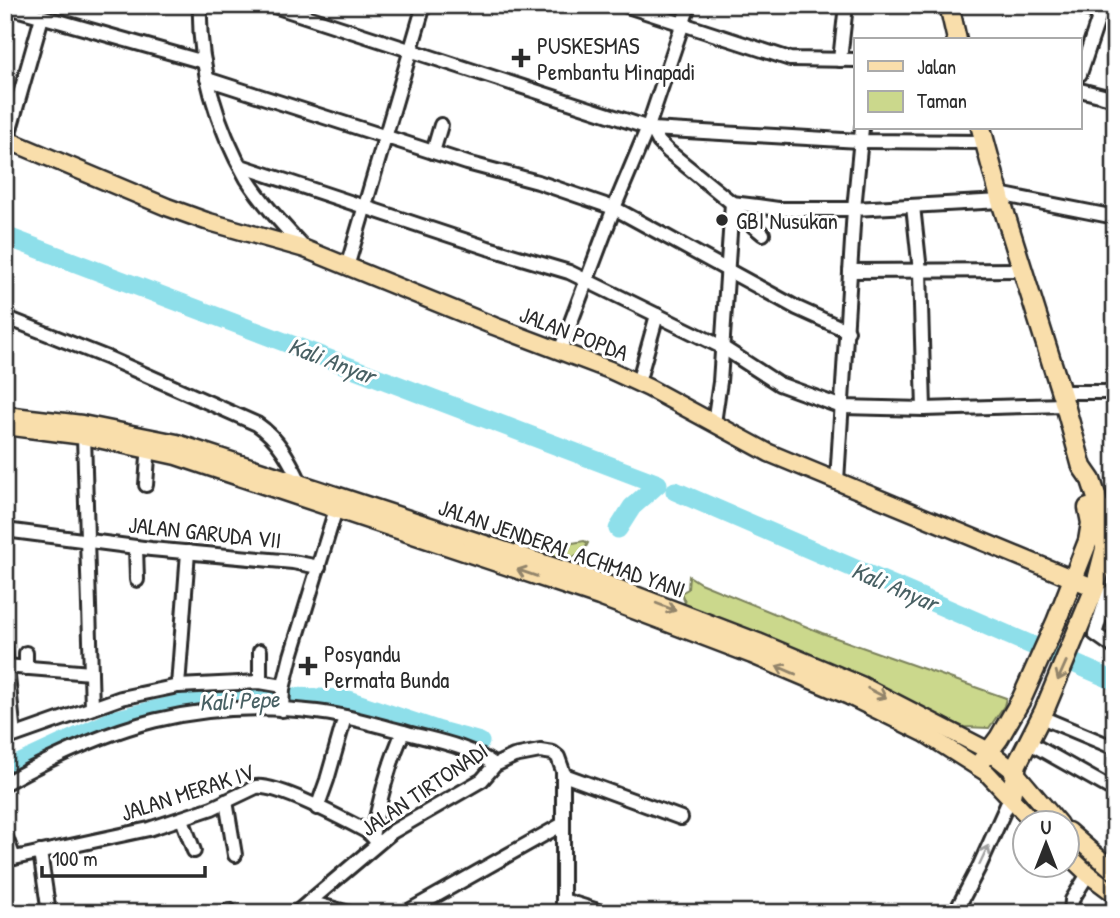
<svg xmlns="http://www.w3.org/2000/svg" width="1120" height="918" viewBox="0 0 1120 918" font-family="'Patrick Hand',sans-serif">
	<rect width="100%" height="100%" fill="#fff"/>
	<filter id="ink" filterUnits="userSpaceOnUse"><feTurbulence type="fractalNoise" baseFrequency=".0143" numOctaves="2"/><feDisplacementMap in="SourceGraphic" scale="14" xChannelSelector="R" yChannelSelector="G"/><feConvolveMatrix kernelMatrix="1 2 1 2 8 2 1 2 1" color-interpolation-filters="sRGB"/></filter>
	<g filter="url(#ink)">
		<g fill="#cbd88c" stroke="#7b825c" stroke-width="2">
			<path d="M584,541L588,543L582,555L568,558L564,564L545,558L549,547Z"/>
			<path d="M689,576L700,583L822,633L1006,698L1004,706L989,728L964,727L679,607L685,602L681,593L688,589Z"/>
		</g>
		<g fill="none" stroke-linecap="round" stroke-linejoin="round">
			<g stroke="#8edfea" stroke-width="19">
				<path d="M5,236L658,484L632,507L618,529"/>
				<path d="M675,491L1115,681"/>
				<path d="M5,770L113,720L196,700L268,696L345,699L440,731L480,742"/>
			</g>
			<defs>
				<g id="minor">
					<path d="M200,5C198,66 217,127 247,179C263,204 285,227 305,249"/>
					<path d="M271,5L652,129L860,141L985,142"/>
					<path d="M624,5L790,59L856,60"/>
					<path d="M1072,5L1100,12"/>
					<path d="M5,6L204,62"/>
					<path d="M840,60L846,5"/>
					<path d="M1080,74L1103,5"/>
					<path d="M207,79L467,163L538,182L614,208L797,308L848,331"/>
					<path d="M1080,90L1115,99"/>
					<path d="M652,129L659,142L668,151L732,203L757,206L778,209H854L1001,201"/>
					<path d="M7,140L42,17"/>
					<path d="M433,152L441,125"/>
					<path d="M241,166L488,248L569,272L722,347L779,384L842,407L924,409L1065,405"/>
					<path d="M999,194L1115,217"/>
					<path d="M913,206L920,271L924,409"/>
					<path d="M732,208L763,234"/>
					<path d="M347,267L424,5"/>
					<path d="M850,271L1023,270"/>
					<path d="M5,317L108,358L257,424C279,439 290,461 301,484"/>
					<path d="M560,351L614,208L648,127L689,5"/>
					<path d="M638,383L657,315"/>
					<path d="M1061,392H1115"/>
					<path d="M714,423L720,382L732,203"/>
					<path d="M84,436L92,708"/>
					<path d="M837,481L854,209L862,128"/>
					<path d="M146,485L149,443"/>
					<path d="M1094,501L1115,513"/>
					<path d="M5,530L151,549L293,562L319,567"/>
					<path d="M136,547L137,580"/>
					<path d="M1108,593L1095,634L1115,648"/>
					<path d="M5,647L14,735"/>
					<path d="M5,666L91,673"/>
					<path d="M26,668V653"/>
					<path d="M260,682V651"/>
					<path d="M178,686L188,552"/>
					<path d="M282,710L283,689L291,656L336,509"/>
					<path d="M1041,717L1115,748"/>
					<path d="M5,739L121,698L178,686L260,682L283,686"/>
					<path d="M1028,742L1115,791"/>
					<path d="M564,775L681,818"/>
					<path d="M5,783C109,726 196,697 317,712C345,715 372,724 400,731C432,740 468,745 495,765"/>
					<path d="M226,801L235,855"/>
					<path d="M317,808L327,780L345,717"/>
					<path d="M182,819L194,851"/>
					<path d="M5,835L14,858"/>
					<path d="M376,841L372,836C380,800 388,766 403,732"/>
					<path d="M40,852L49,913"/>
					<path d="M5,860L149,829L212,808L256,787C278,784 343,819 366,831L372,836"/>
					<path d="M563,900L605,913"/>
					<path d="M309,902L349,913"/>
					<path d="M229,910L230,913"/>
					<path d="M296,913L392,832L482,780L495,765L514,756L540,751L553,753L558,757L563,771V913"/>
					<path d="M405,913L563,824"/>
					<path d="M955,913L979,867L1011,796"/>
					<path d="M1071,913L1072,900L1088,874"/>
				</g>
				<g id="major">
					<path d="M5,139L167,207L206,221L305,249L494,326L610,370L649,388L769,453L1095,588"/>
					<path d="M5,415L82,424L177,443L604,583L758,642L863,686L989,751L1015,772L1059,824"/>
					<path d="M5,426L84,436L176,456L599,597L752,655L849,696L924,733L987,773L1035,824"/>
					<path d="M1068,831L1115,872"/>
					<path d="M1068,855L1088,874L1115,894"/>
				</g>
				<g id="highway">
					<path d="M949,5L957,40"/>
					<path d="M981,128L1001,201L1065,405L1082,467L1091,480L1096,495L1105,538V549L1095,588L1044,711L1017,764L1011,796"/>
					<path d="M978,766L999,738L1022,698L1056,622L1088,541L1091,523L1088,508"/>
				</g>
			</defs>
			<use href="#minor" stroke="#2b2b2b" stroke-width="18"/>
			<use href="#major" stroke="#2b2b2b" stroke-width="21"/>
			<use href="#highway" stroke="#2b2b2b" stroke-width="23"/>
			<use href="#minor" stroke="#fff" stroke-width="12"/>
			<use href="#major" stroke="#f9deab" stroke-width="16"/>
			<use href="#highway" stroke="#f9deab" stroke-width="18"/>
		</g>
		<defs><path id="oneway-shaft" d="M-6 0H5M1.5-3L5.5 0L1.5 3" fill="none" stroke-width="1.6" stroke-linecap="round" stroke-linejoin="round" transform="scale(1.75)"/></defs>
		<g stroke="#92846b">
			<use href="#oneway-shaft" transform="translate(527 573) rotate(-161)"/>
			<use href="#oneway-shaft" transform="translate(666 607) rotate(21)"/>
			<use href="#oneway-shaft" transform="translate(786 670) rotate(-157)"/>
			<use href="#oneway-shaft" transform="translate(1062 671) rotate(114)"/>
			<use href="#oneway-shaft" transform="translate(877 693) rotate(27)"/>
		</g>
		<use stroke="#a0a0a0" href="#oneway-shaft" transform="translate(984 855) rotate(-65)"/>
	</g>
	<g fill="#2b2b2b" stroke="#fff" stroke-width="2.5">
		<path d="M517.5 47.5h7v7h7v7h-7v7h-7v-7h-7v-7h7z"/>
		<circle cx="722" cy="220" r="7"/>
		<path d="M304.5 655.5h7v7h7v7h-7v7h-7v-7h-7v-7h7z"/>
	</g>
	<g text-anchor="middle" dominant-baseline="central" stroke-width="6" stroke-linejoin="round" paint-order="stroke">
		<g font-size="23" fill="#2b2b2b" stroke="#fff" text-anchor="start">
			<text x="537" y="45">PUSKESMAS<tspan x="537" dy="26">Pembantu Minapadi</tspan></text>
			<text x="736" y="220">GBI Nusukan</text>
			<text x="324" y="653">Posyandu<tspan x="324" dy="26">Permata Bunda</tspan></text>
		</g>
		<g font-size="23" fill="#2b2b2b" stroke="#fff">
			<text transform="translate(574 333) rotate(21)">JALAN POPDA</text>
			<text transform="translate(205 532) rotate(6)">JALAN GARUDA VII</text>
			<text transform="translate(562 548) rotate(19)">JALAN JENDERAL ACHMAD YANI</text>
			<text transform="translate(424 789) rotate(-34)">JALAN TIRTONADI</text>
			<text transform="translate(187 792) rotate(-18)">JALAN MERAK IV</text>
		</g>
		<g font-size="24" font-style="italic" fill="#496164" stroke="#fff">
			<text transform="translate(332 360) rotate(21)">Kali Anyar</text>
			<text transform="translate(895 586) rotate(23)">Kali Anyar</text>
			<text transform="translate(239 700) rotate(-3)">Kali Pepe</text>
		</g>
	</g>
	<rect width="1120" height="918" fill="none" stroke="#fff" stroke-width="28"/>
	<rect x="14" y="14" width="1092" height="890" fill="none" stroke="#2b2b2b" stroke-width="2.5" filter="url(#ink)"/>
	<rect x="854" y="38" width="228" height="91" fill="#ffffff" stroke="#aaaaaa" stroke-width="2"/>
	<rect x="868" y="61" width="35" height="10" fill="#f9deab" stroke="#aaaaaa" stroke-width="2"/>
	<text x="917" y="74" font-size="21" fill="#2b2b2b">Jalan</text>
	<rect x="868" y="91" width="35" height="21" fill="#cbd88c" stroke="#aaaaaa" stroke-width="2"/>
	<text x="917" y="108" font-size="21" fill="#2b2b2b">Taman</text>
	<g transform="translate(1046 844)"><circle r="33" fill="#ffffff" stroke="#aaaaaa" stroke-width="2"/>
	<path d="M0-5L12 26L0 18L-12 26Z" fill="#2b2b2b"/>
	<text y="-10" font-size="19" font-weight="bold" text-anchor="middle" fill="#2b2b2b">U</text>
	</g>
	<path d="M42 866v10h163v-10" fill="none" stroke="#2b2b2b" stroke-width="3.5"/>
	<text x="52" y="866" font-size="21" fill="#2b2b2b" stroke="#ffffff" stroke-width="5" paint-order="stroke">100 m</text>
</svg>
